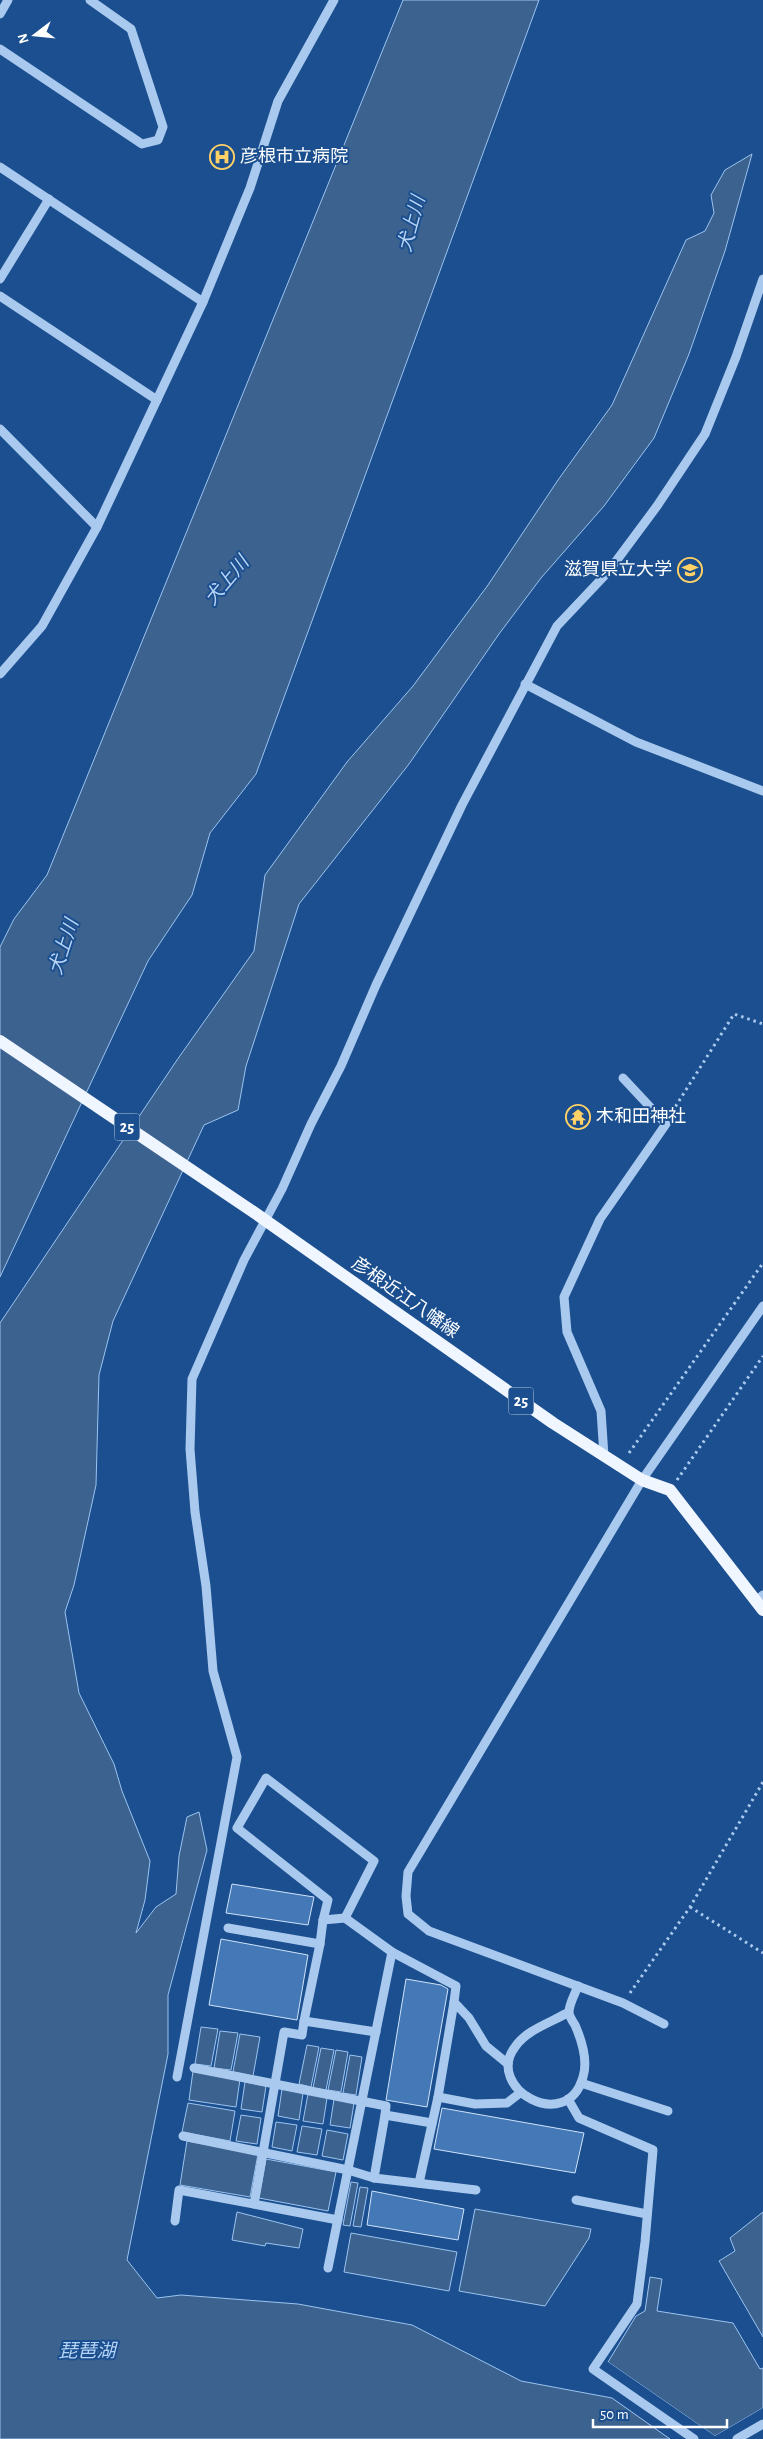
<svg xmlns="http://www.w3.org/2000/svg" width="763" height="2439" viewBox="0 0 763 2439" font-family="'Alegreya Sans','Noto Sans JP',sans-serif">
	<rect width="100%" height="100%" fill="#1b4f8f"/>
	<g fill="#3c6290" stroke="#9cc4f0">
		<path d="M403,0H539L256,774L210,833L192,895L148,961L0,1277V947L14,919L47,875Z"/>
		<path d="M752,154L725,251L689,354L654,438L604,506L541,578L499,634L409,764L299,904L246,1066L238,1110L204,1125L113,1321L99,1375L96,1485L74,1585L65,1612L79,1693L114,1764L122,1791L150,1861L145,1900L136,1933L156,1907L176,1894L179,1856L187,1817L199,1812L207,1850L168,1995V2054L127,2260L157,2298L181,2295L298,2304L412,2325L521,2381L612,2398L670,2439H0V1323L177,1060L254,951L265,875L347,762L413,686L488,585L558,480L612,405L686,240L705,231L714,213L711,195L725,170Z"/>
		<path d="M201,2027L218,2029L211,2066L195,2064Z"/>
		<path d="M220,2031L238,2033L231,2070L214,2068Z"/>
		<path d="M240,2034L260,2037L253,2076L233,2072Z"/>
		<path d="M307,2045L319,2047L311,2087L299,2084Z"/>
		<path d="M321,2048L334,2050L326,2090L313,2088Z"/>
		<path d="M336,2050L348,2052L341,2092L328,2090Z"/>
		<path d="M350,2055L362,2057L356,2095L343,2093Z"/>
		<path d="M193,2071L240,2079L236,2107L189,2100Z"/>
		<path d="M245,2082L266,2086L262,2112L241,2109Z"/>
		<path d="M282,2089L303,2093L299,2120L278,2116Z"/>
		<path d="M308,2094L327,2098L323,2124L303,2121Z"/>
		<path d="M334,2099L354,2103L350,2128L330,2125Z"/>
		<path d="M188,2103L235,2111L230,2141L182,2132Z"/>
		<path d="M241,2115L261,2118L257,2144L236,2141Z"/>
		<path d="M276,2122L297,2125L292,2151L272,2147Z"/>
		<path d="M302,2126L322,2129L317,2155L297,2152Z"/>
		<path d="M327,2130L348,2134L343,2160L322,2156Z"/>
		<path d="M187,2141L258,2154L250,2197L180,2185Z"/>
		<path d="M266,2159L336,2172L328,2211L259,2198Z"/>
		<path d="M351,2182L358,2183L350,2226L343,2225Z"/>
		<path d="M360,2187L368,2188L361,2227L353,2226Z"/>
		<path d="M475,2209L591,2229L589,2238L545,2306L459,2291Z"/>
		<path d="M237,2212L303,2229L299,2248L266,2243L265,2246L232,2240Z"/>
		<path d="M763,2212V2337L719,2261L735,2251L730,2238Z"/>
		<path d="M351,2233L457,2252L449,2291L344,2272Z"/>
		<path d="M650,2277L662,2279L657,2311L733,2323L760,2369L763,2368V2408L715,2436L608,2362L636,2316L645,2311Z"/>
	</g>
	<path fill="#1b4f8f" d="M608,2362L715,2436L763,2408V2411L714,2438L606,2364Z"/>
	<g fill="#4478b7" stroke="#cfe3fa">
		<path d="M232,1884L314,1897L308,1925L226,1913Z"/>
		<path d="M221,1939L308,1955L297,2020L209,2005Z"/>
		<path d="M406,1979L441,1985L448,1989L427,2107L386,2100Z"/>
		<path d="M442,2108L584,2133L575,2173L434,2149Z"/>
		<path d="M372,2191L464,2209L458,2240L367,2225Z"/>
	</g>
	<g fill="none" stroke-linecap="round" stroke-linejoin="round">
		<g stroke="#a9c9ee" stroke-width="3" stroke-dasharray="2.5 4" stroke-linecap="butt">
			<path d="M672,1112L734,1014L763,1024"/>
			<path d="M629,1453L763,1263"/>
			<path d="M677,1480L763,1356"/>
			<path d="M690,1907L763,1953"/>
			<path d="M630,1993L690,1907L763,1782"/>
		</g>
		<g stroke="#a9c9ee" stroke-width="9">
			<path d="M0,14L8,0"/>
			<path d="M0,49L142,144L158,140L163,127L131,29L90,0"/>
			<path d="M0,167L203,302"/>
			<path d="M0,279L49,199"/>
			<path d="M0,296L157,400"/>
			<path d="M0,429L97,527"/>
			<path d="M0,674L42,626L97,527L203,302L250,188L278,101L334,0"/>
			<path d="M525,684L636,742L763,791"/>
			<path d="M604,1456L601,1411L567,1332L564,1297L600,1219L666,1124L623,1078"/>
			<path d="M757,1600L763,1595"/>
			<path d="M323,1920L328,1900L237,1828L266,1778L374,1861L345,1918"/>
			<path d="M228,1928L320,1944L323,1920L345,1918L392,1952L456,1986L454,2002L469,2018L486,2046L508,2064"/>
			<path d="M320,1944L304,2021L376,2032"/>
			<path d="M569,2012C552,2022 526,2030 515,2047C484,2088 567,2135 583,2077C588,2061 582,2041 575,2025C573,2022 569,2016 569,2012C569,2004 575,1994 578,1986"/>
			<path d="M664,2024L623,2003L429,1931L408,1914L406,1896L408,1872L642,1480L763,1306"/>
			<path d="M194,2068L386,2106L385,2115"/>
			<path d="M177,2077L237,1757L213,1671L206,1586L195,1512L190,1449L192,1379L244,1260L282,1189L311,1124L341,1066L376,985L462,805L557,626L608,572L657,506L705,434L736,357L763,279"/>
			<path d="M581,2083L668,2111"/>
			<path d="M438,2097L475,2104L507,2103L520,2093"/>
			<path d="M568,2099L579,2118L653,2150L645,2242L637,2304L593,2369L694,2439"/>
			<path d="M432,2123L385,2115L374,2178L476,2190"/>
			<path d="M183,2136L348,2170L374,2178"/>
			<path d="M419,2183L438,2097L454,2002"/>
			<path d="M576,2200L647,2214"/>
			<path d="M254,2204L284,2032L302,2035L304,2021"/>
			<path d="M175,2221L179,2190L338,2220"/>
			<path d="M328,2268L392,1952"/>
			<path d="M737,2439L763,2424"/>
		</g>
		<path stroke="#f0f6ff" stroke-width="12" d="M0,1041L255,1213L553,1423L642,1480L670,1490L763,1610"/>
	</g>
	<defs>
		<symbol id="hospital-ring" viewBox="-11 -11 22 22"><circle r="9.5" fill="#1b4f8f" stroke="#ffd166" stroke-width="1.5"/><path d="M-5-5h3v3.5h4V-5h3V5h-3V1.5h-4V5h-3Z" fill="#ffd166"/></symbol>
		<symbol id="university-ring" viewBox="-11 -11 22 22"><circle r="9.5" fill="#1b4f8f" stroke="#ffd166" stroke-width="1.5"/><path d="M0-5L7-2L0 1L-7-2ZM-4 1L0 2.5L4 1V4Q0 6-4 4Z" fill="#ffd166"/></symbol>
		<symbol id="temple-ring" viewBox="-11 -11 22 22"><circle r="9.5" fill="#1b4f8f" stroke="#ffd166" stroke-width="1.5"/><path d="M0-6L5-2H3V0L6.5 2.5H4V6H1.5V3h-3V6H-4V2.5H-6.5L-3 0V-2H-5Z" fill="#ffd166"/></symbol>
	</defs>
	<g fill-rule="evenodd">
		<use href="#hospital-ring" x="208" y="143" width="28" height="28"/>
		<use href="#university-ring" x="676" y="556" width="28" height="28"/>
		<use href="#temple-ring" x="564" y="1103" width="28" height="28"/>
	</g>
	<g text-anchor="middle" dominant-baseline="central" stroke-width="4" stroke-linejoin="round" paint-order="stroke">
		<g fill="#1b4f8f" stroke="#bbcadd" stroke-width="1">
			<rect x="114.5" y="1113.5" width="25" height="27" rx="4"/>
			<rect x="508.5" y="1387.5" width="25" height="27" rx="4"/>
		</g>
		<g font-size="16" font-weight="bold" fill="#fff">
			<text x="127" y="1127">25</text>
			<text x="521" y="1401">25</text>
		</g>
		<g font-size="18" fill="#fff" stroke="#1b4f8f" text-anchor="start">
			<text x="240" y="157">彦根市立病院</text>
			<text x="672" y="570" text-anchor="end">滋賀県立大学</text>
			<text x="596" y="1117">木和田神社</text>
		</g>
		<g font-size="18" fill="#fff" stroke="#1b4f8f">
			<text transform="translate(405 1298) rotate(35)">彦根近江八幡線</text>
		</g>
		<g font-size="19" font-style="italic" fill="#b5d3f5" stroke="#1b4f8f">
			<text transform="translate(412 224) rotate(-75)">犬上川</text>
			<text transform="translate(227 581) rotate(-50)">犬上川</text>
			<text transform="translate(64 947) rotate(-72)">犬上川</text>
			<text x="87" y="2351">琵琶湖</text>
		</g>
	</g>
	<g transform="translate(35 35) rotate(254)" stroke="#1b4f8f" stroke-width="4" paint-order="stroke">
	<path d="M0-4L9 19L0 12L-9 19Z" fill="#ffffff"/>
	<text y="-8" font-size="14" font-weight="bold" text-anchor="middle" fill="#ffffff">N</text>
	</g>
	<path d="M593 2419v8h134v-8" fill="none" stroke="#ffffff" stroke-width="2.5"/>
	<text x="600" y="2419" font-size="15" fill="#ffffff" stroke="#1b4f8f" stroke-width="4" paint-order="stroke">50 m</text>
</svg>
